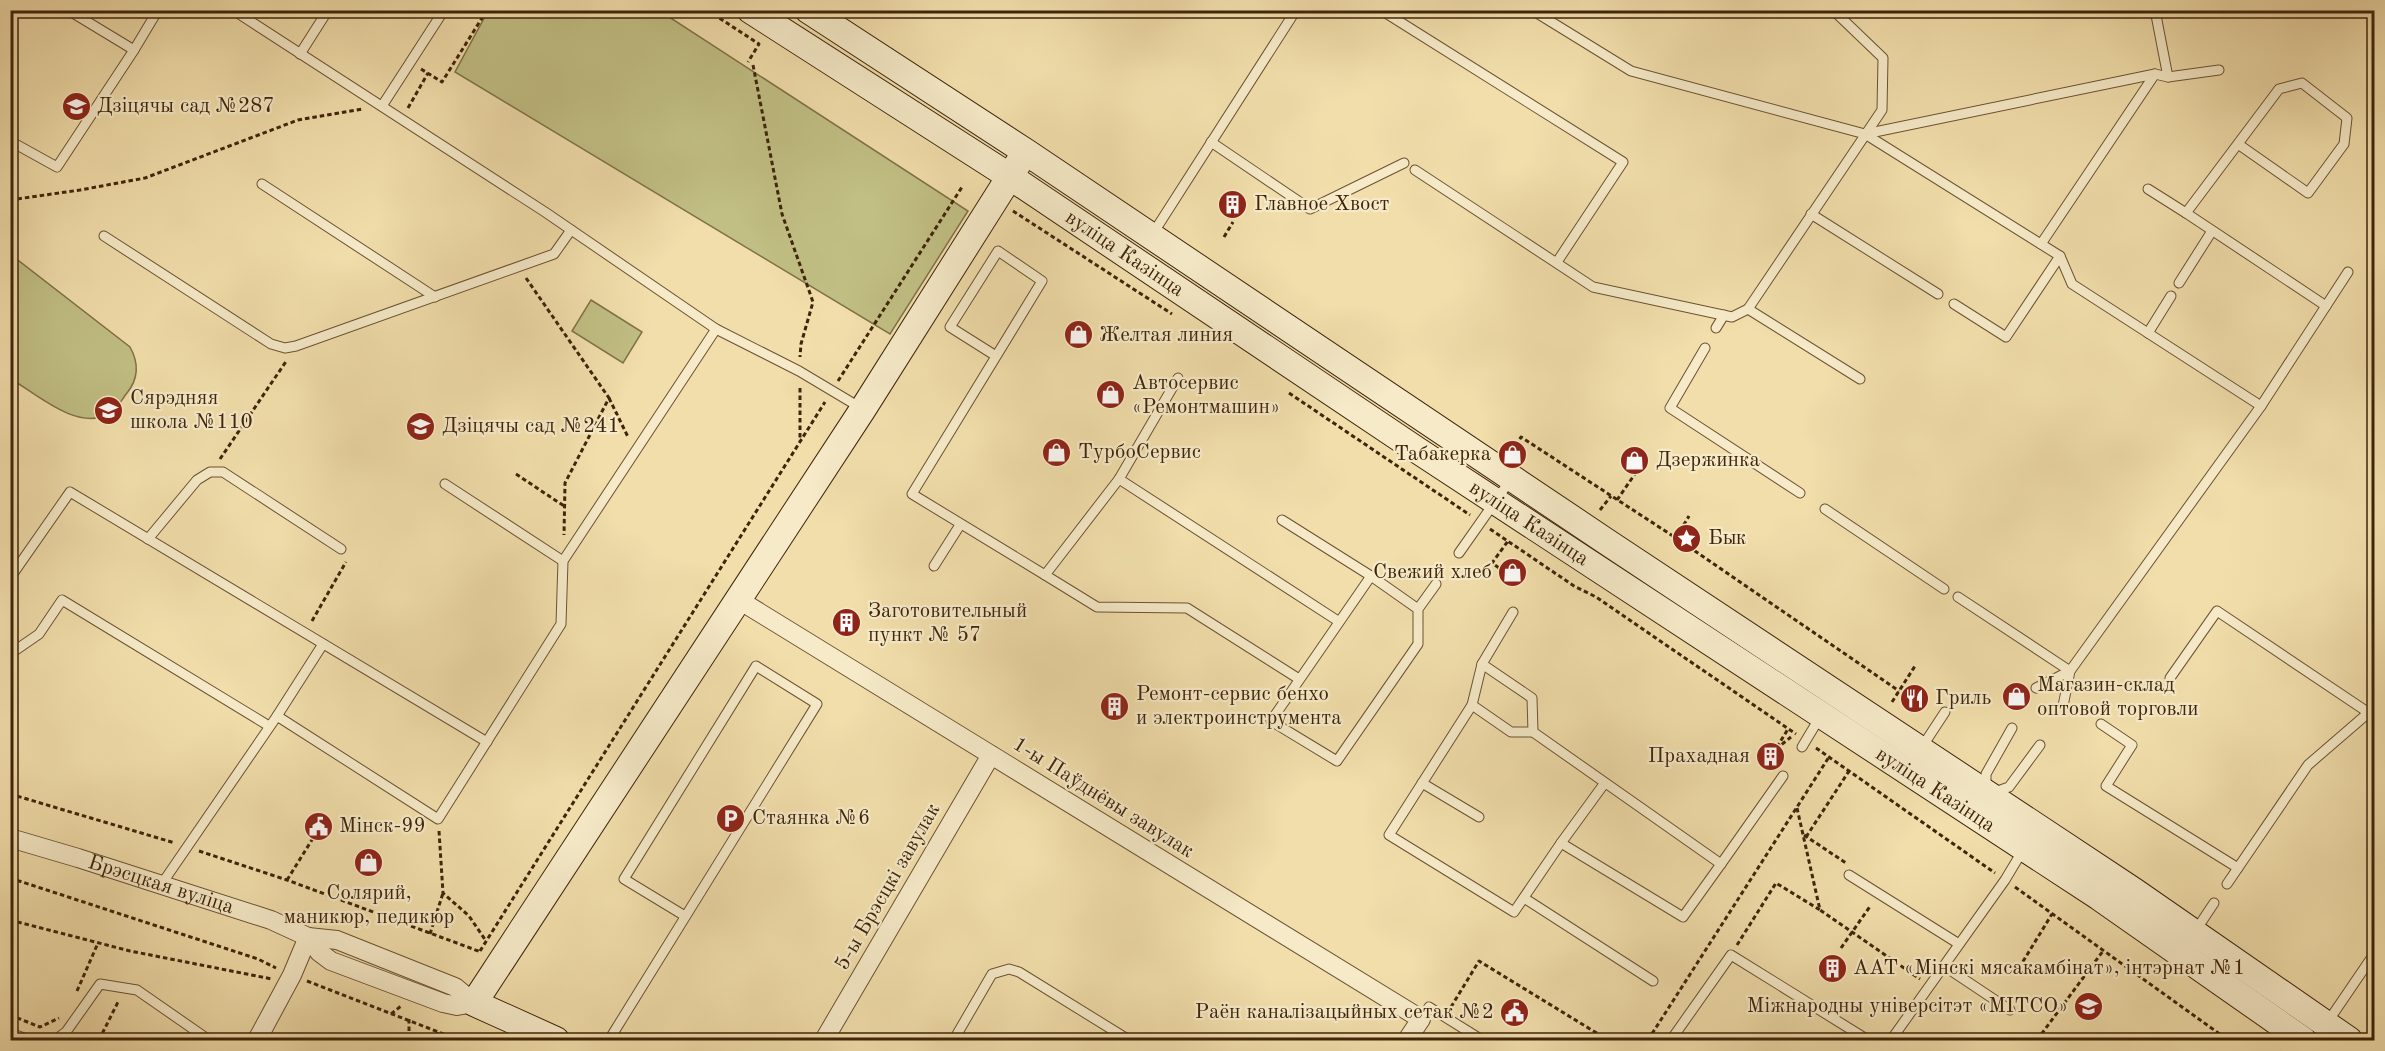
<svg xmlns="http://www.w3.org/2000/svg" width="2385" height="1051" viewBox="0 0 2385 1051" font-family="'Old Standard TT',serif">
	<rect width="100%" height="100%" fill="#f1deab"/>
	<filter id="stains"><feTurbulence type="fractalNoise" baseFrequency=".00333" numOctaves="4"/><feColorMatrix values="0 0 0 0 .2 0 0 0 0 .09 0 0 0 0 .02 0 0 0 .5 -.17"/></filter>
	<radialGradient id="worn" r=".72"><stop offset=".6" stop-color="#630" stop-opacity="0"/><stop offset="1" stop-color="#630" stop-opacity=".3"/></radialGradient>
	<g fill="#c1bf84" stroke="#807248" stroke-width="1.5">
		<path d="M488,11H660L968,211L890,334L455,72Z"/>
		<path d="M10,258L19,261L130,347C139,363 139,378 127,393C122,399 116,411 109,414C77,431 38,395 11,379Z"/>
		<path d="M591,300L642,332L623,363L572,331Z"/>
	</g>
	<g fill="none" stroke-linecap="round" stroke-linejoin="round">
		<defs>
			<g id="lane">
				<path d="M233,10L545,212L716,329L799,371L861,408"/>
				<path d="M1381,10L1623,162L1557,262"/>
				<path d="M1532,10L1631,71L1865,134L2060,256L2072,284L2261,406L2070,671L2063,706"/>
				<path d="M1833,10L1883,58L1882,110L1748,309L1860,379"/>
				<path d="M2155,10L2168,77"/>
				<path d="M134,50L158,10"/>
				<path d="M300,54L328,10"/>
				<path d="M382,106L444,10"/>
				<path d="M1865,134L2155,74L2168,77L2219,70"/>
				<path d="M10,141L57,167L134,50L68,10"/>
				<path d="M1211,142L1310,209L1404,163"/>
				<path d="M2238,144L2308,193L2344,144L2347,118L2302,83L2279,89L2186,213L2326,306"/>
				<path d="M1415,170L1593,287L1732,317L1748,309"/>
				<path d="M262,184L435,297"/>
				<path d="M2148,189L2186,213"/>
				<path d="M1811,214L1938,294"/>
				<path d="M1152,235L1296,10"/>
				<path d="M104,236L271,344L285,348L296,346L554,254L571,230"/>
				<path d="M2041,244L2155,74"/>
				<path d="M2179,283L2212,231"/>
				<path d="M1954,304L2006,337L2060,256"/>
				<path d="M1716,328L1724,315"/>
				<path d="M2148,333L2171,296"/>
				<path d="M1705,348L1670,408L1800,493"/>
				<path d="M996,356L950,327L998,251L1042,281L912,494L1045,575L1119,479L1178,378"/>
				<path d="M2261,406L2348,272"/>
				<path d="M1119,479L1338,621"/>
				<path d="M445,484L563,561"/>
				<path d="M1825,509L1944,589"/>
				<path d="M1282,520L1371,576"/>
				<path d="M148,539L197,480L210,472H223L341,549"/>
				<path d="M1459,553L1511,479"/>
				<path d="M934,566L960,525"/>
				<path d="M1045,575L1097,607L1187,608L1299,679"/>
				<path d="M10,578L70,492L487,742"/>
				<path d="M1958,597L2070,671"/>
				<path d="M1418,609V644L1337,761L1271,721L1371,576L1418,609L1436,584"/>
				<path d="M1513,612L1482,664L1532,698L1533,732L1721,864L1783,776"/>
				<path d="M10,654L39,634L62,600L269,726"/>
				<path d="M1482,664L1472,705L1389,835L1514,912L1561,843L1683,917L1721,864"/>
				<path d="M2170,678L2217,611L2369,713"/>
				<path d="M2036,688L2070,671"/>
				<path d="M1472,705L1511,732H1533"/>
				<path d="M277,716L323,644"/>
				<path d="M2101,724L2132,745L2106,786L2238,868"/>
				<path d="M1802,747L1820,717"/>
				<path d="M1922,747L1945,712"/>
				<path d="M1422,783L1479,817"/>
				<path d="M1986,788V774L2012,728"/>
				<path d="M1992,793L2009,787L2040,745"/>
				<path d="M1561,843L1604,784"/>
				<path d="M1849,875L1959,944"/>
				<path d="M2227,884L2308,765L2374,708"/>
				<path d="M161,885L277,716L438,819L561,624L563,561L716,329"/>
				<path d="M1524,898L1653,981"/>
				<path d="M2196,930L2214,903"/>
				<path d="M1944,966L2010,1010"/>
				<path d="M1421,1019L1429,1007L1482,1040"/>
				<path d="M2327,1023L2374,954"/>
				<path d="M10,1033L29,1040"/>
				<path d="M956,1036L992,974L1009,969L1019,972L1129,1040"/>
				<path d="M55,1040L66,1032L100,984L137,990L209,1040"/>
				<path d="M609,1040L817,704L756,666L624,879L685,916"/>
				<path d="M1671,1040L1731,955L1868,1040"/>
				<path d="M1891,1040L2005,880L2023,850"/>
			</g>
			<g id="street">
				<path d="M739,600L1421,1019L1407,1040"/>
				<path id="s1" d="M10,838L78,858L271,920L308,937L337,940L455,987L474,1003"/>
				<path d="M308,937L319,952L331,961L443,1003L457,1006L474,1003"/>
				<path d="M257,1040L292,975L308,937"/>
				<path d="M824,1040L991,755"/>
			</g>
			<g id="secondary">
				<path id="s2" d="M750,10L1009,176L1417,450L2099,897L2303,1040"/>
				<path d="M808,10L1026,152L1607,542L2134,891L2349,1040"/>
				<path d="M556,1040L474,1003L863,409L1019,162"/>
			</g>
		</defs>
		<use href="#lane" stroke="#6c5233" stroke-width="11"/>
		<use href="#street" stroke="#6c5233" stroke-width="20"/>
		<use href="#secondary" stroke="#3f240b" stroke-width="28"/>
		<g stroke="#3f240b" stroke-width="3" stroke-dasharray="4.5 3" stroke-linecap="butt">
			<path d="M515,10L517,12L525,10"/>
			<path d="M707,10L759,44L748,62"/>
			<path d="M753,65L782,214L813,302L801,344L800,357"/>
			<path d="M421,69L442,82L487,10"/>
			<path d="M408,108L428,73"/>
			<path d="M10,200L80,190L145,178L298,120L362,109"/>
			<path d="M1013,211L1172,314"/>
			<path d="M1224,237L1233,222"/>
			<path d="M526,278L609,398L565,483L564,535"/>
			<path d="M838,381L962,187"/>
			<path d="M800,388V441"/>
			<path d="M1289,393L1470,515"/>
			<path d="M609,398L628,437"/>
			<path d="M1512,452L1521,437L1676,538L1899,691"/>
			<path d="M220,459L287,360"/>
			<path d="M516,474L564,506"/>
			<path d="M1617,500L1637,471"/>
			<path d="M1600,510L1611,496"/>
			<path d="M1490,529L1574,586L1596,597L1796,734"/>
			<path d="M1676,538L1689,516"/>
			<path d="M1505,572L1492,563L1508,541"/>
			<path d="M312,621L346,562"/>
			<path d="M1892,702L1915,666"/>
			<path d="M1777,747L1788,729"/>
			<path d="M1816,748L1995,873"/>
			<path d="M1776,749L1791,737"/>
			<path d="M10,794L175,843"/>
			<path d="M1797,808L1820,910L1920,979"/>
			<path d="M439,831L443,893L469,916L486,941"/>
			<path d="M1804,835L1846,863"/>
			<path d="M1806,837L1849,771"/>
			<path d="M199,851L287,880L481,952"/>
			<path d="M10,878L258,959L276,968"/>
			<path d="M287,880L315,835"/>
			<path d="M2015,887L2228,1040"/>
			<path d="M10,920L130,951L272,979"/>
			<path d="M430,934L443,893"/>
			<path d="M1737,945L1776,883L1820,910"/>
			<path d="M1841,948L1871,905"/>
			<path d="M480,951L825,402"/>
			<path d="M2019,968L2052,914"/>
			<path d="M307,981L459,1040"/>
			<path d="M77,991L98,943"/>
			<path d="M1451,1007L1479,961L1608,1040"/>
			<path d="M391,1014L401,1006"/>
			<path d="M10,1015L40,1027L59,1018"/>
			<path d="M409,1019V1040"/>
			<path d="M99,1040L119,1000"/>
			<path d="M435,1040L438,1032"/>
			<path d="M1648,1040L1829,757"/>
			<path d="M2037,1040L2103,951"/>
		</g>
		<use href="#lane" stroke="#f6eac8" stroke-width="9"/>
		<use href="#street" stroke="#f6eac8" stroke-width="18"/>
		<use href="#secondary" stroke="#f6eac8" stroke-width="26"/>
	</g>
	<defs>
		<symbol id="school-disc" viewBox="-11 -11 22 22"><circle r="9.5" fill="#8f2418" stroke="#f6eac8"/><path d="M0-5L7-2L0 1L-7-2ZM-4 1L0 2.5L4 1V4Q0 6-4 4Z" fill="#fff"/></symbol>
		<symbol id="building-disc" viewBox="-11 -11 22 22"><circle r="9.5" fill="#8f2418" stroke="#f6eac8"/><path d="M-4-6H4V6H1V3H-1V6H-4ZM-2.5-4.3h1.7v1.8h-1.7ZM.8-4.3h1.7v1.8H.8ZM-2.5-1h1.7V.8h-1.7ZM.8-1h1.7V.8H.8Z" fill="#fff"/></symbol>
		<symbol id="shop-disc" viewBox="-11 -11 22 22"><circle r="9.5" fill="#8f2418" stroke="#f6eac8"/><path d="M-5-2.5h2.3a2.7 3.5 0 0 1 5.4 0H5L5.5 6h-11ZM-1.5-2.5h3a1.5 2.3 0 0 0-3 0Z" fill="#fff"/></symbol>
		<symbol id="sight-disc" viewBox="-11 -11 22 22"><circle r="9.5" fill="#8f2418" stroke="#f6eac8"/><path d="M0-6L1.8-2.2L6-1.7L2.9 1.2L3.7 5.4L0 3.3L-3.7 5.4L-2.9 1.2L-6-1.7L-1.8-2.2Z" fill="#fff"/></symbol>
		<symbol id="restaurant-disc" viewBox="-11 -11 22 22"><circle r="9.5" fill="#8f2418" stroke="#f6eac8"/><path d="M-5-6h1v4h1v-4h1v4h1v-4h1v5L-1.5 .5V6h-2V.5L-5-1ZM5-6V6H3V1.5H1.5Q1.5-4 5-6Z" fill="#fff"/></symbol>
		<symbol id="parking-disc" viewBox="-11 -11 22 22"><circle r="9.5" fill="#8f2418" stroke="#f6eac8"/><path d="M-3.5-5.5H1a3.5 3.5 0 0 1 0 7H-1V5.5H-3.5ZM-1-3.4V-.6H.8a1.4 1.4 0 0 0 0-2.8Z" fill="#fff"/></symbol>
		<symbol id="civic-disc" viewBox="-11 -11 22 22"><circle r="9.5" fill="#8f2418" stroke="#f6eac8"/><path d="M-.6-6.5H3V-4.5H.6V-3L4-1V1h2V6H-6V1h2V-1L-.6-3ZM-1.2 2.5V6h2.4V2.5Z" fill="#fff"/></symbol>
		<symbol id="university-disc" viewBox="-11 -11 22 22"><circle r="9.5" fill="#8f2418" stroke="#f6eac8"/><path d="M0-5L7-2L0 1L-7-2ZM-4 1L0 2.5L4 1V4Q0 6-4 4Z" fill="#fff"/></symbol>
	</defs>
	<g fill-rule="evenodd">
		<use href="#school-disc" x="60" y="90" width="33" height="33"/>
		<use href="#building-disc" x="1216" y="188" width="33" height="33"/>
		<use href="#shop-disc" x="1062" y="318" width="33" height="33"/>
		<use href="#shop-disc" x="1094" y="378" width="33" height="33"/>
		<use href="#school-disc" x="92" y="394" width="33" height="33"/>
		<use href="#school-disc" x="404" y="410" width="33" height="33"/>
		<use href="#shop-disc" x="1040" y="436" width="33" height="33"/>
		<use href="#shop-disc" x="1496" y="438" width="33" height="33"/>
		<use href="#shop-disc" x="1618" y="444" width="33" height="33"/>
		<use href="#sight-disc" x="1670" y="522" width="33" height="33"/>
		<use href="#shop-disc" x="1496" y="556" width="33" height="33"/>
		<use href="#building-disc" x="830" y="606" width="33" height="33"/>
		<use href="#shop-disc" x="2000" y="680" width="33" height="33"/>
		<use href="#restaurant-disc" x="1898" y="682" width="33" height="33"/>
		<use href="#building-disc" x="1098" y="690" width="33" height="33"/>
		<use href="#building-disc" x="1754" y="740" width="33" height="33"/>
		<use href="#parking-disc" x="714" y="802" width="33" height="33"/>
		<use href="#civic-disc" x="302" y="810" width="33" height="33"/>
		<use href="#shop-disc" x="352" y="846" width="33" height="33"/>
		<use href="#building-disc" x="1816" y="952" width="33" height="33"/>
		<use href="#university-disc" x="2072" y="990" width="33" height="33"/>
		<use href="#civic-disc" x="1498" y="996" width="33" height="33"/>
	</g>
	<g text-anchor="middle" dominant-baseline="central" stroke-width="4.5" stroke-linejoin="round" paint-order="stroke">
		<g font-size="21" fill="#3f240b" stroke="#f6eac8" text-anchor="start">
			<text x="97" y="106">Дзіцячы сад №287</text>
			<text x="1254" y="204">Главное Хвост</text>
			<text x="1099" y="335">Желтая линия</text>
			<text x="1132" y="383">Автосервис<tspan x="1132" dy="24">«Ремонтмашин»</tspan></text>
			<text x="130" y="398">Сярэдняя<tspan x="130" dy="24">школа №110</tspan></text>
			<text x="442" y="426">Дзіцячы сад №241</text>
			<text x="1078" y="452">ТурбоСервис</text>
			<text x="1491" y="454" text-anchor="end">Табакерка</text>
			<text x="1656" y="460">Дзержинка</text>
			<text x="1708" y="538">Бык</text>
			<text x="1492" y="572" text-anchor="end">Свежий хлеб</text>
			<text x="868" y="611">Заготовительный<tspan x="868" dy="24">пункт № 57</tspan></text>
			<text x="2037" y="685">Магазин-склад<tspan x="2037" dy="24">оптовой торговли</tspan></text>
			<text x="1136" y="694">Ремонт-сервис бенхо<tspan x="1136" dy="24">и электроинструмента</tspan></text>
			<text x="1935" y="698">Гриль</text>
			<text x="1750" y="756" text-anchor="end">Прахадная</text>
			<text x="752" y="818">Стаянка №6</text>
			<text x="339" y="826">Мінск-99</text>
			<text x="369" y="893" text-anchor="middle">Солярий,<tspan x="369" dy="24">маникюр, педикюр</tspan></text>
			<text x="1853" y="968">ААТ «Мінскі мясакамбінат», інтэрнат №1</text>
			<text x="2068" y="1006" text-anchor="end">Міжнародны універсітэт «МІТСО»</text>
			<text x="1494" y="1012" text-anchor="end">Раён каналізацыйных сетак №2</text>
		</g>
		<g font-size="21" fill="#3f240b" stroke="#f6eac8">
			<text stroke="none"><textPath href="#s2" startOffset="447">вуліца Казінца</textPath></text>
			<text stroke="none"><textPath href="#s2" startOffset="933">вуліца Казінца</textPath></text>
			<text stroke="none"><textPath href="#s2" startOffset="1419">вуліца Казінца</textPath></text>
			<text transform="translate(1103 798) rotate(32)">1-ы Паўднёвы завулак</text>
			<text stroke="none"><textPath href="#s1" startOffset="158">Брэсцкая вуліца</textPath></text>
			<text transform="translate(888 887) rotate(-60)">5-ы Брэсцкі завулак</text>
		</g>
	</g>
	<rect width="2385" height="1051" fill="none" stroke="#f1deab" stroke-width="36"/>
	<rect x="12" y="12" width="2361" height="1027" fill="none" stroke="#3f240b" stroke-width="3"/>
	<rect x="18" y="18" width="2349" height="1015" fill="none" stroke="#3f240b" stroke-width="1.5"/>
	<rect width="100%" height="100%" filter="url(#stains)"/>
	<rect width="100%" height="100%" fill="url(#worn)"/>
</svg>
